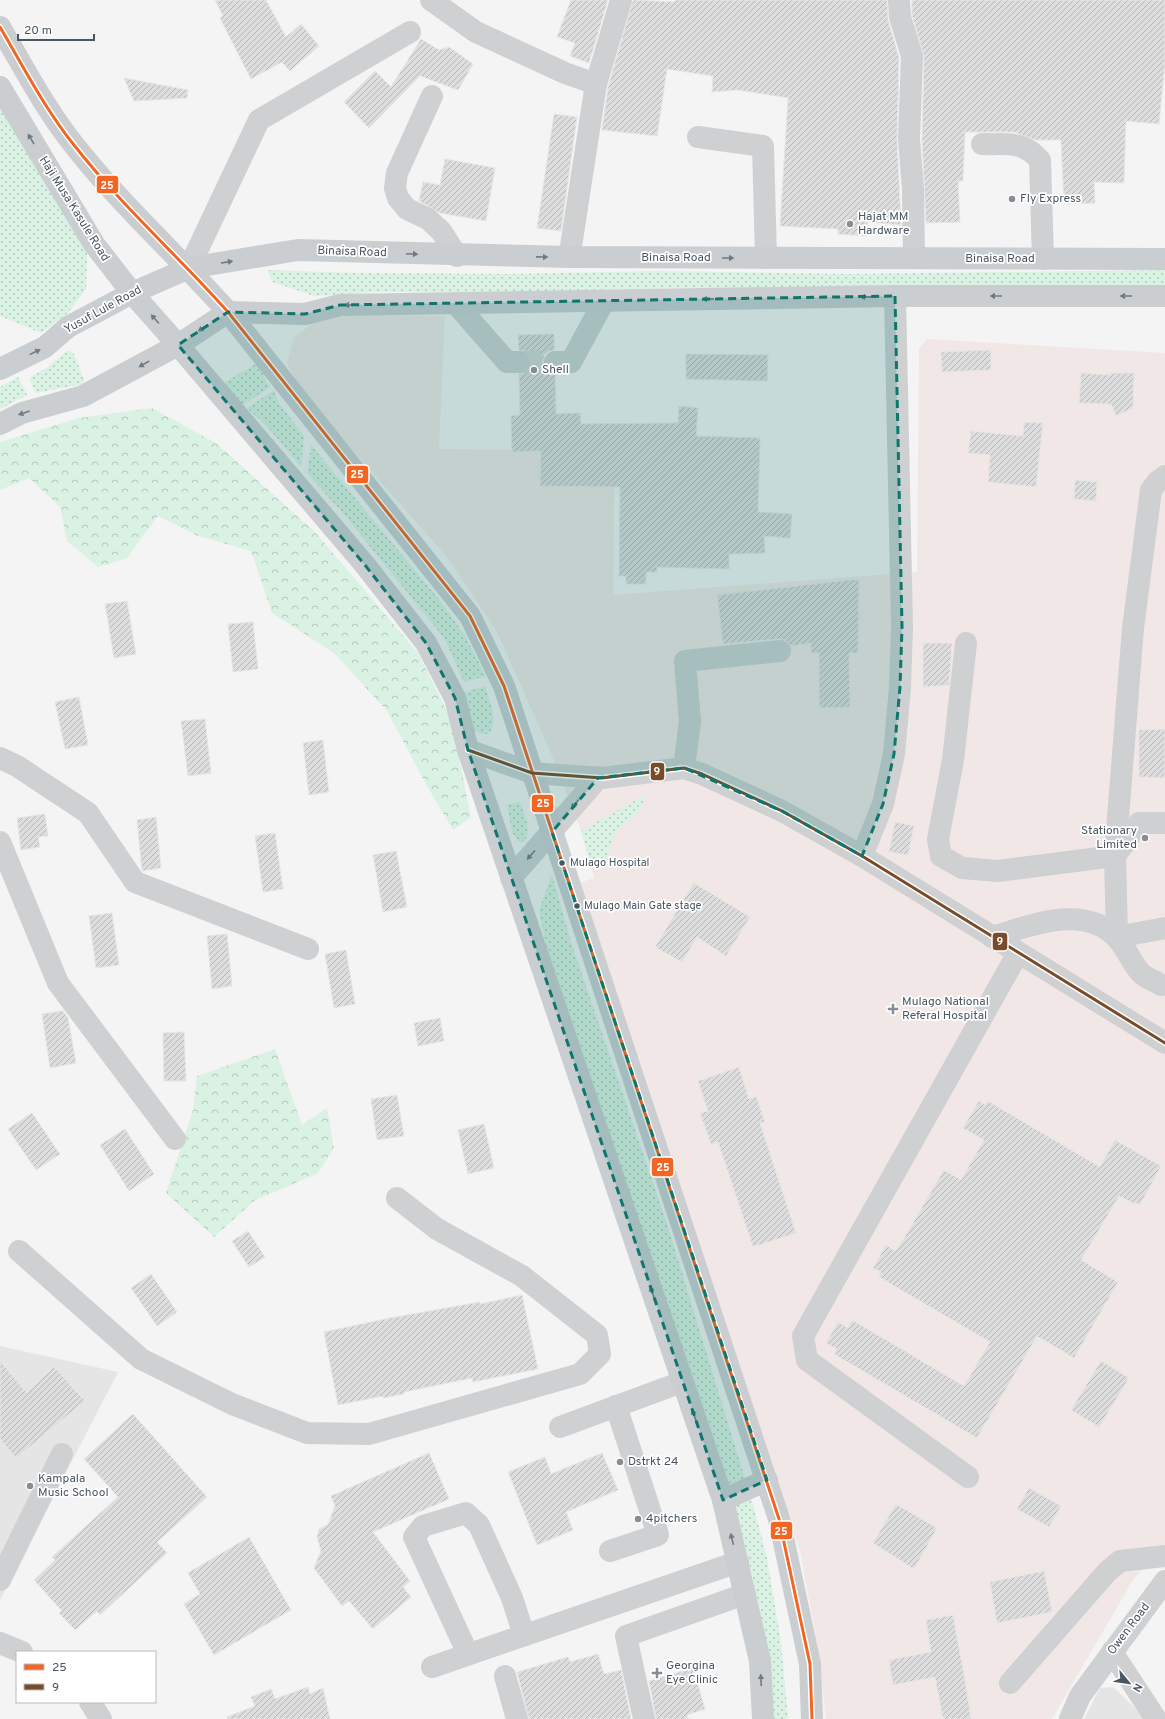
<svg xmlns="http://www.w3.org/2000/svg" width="1165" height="1719" viewBox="0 0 1165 1719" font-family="Overpass,sans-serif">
	<defs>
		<pattern id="grass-dots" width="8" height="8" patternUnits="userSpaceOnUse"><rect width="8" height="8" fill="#d9f2e3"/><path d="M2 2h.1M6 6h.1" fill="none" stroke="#b2c7bb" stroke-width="1.8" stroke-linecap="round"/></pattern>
		<pattern id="forest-crowns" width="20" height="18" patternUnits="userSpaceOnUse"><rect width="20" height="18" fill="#d9f2e3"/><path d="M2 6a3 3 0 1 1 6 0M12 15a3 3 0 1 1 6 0" fill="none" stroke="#b2c7bb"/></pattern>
		<pattern id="building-hatch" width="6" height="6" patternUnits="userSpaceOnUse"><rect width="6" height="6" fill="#ddddde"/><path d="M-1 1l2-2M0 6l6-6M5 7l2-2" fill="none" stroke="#b5b6b7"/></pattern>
	</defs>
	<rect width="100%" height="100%" fill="#f4f4f4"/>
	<g fill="#e6e5e6">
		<path d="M0,1346L118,1372L0,1600Z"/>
		<path d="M1113,1687L1142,1715L1144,1719H1084L1100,1688Z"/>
	</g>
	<path fill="#f1e7e6" d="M352,315L445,316L439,449L615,450L613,595L917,572L919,348L927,339L1165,353V1545L1133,1580L1052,1719H826L817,1643L800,1551L743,1392L642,1068L576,884L594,878L581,831L550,751L497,632L447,557L301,392L287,363L294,337L322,317Z"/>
	<g fill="url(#grass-dots)">
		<path d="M0,95L88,229L86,289L67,314L41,333L0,316Z"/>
		<path d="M267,270L356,273L511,274L659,271L848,274L1165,270V286L685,288L511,292H378L314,296L273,282Z"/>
		<path d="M68,350L74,354L84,380L82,384L36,393L29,378L48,367Z"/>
		<path d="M258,360L266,381L270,387L243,405L215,388L254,365Z"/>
		<path d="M18,377L27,395L0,409V387Z"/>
		<path d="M274,390L278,402L304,436L301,467L266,425L247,408Z"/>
		<path d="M311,445L442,603L465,636L486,676L464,682L444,638L343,513L307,473Z"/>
		<path d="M485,686C489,701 500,721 488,734H481L474,731L465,692Z"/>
		<path d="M645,795C640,820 628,815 616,833C609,842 610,853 605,862C603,866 596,867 592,868L581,831Z"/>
		<path d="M520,802C524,814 533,831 524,842L518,841L512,832L507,805Z"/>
		<path d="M552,874L570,939L668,1227L754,1508L767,1558L781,1642L788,1719H774C770,1650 755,1580 736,1514L547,952L539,910Z"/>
	</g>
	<g fill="url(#forest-crowns)">
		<path d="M152,408L216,443L315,532L418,653L451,719L471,817L453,830L427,786L387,711L334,653L272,613L251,551L198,536L158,516L127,558L98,567L67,541L60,507L29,478L0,490V442L79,418Z"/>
		<path d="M275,1049L302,1125L327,1108L334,1148L317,1174L255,1200L214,1237L166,1193L193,1110L197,1076Z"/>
	</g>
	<g fill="url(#building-hatch)" stroke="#e5e6e7">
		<path d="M215,0H266L286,37L301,24L319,46L290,71L282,62L251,79L220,18L223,16Z"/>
		<path d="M571,0H608L589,63L570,56L575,43L557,37Z"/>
		<path d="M633,0L675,2L676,0H887L888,20L899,58L897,139L901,225L868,222L866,236L838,234V229L780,226L788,98L738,90L712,92L713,76L667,69L657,136L602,130L608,87Z"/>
		<path d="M912,0H1165V64L1159,124L1126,121L1124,183L1094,182L1095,203L1064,204L1061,140H1035L1014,132H965L963,181H958L960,222L926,223L922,139L924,56L912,15Z"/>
		<path d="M421,39L439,50L449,47L473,64L458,90L420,76L369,128L344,102L375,71L391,87Z"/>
		<path d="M124,78L188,90L187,98L134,101Z"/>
		<path d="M554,114L577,117L561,231L537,228Z"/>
		<path d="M445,159L495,168L486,221L440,213L419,201L423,182L440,185Z"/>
		<path d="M554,334V350L548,351L544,355L543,362L544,368L548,373L555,374L556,414L580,413L581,424L678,423L679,406L698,408L696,436L760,438L758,512L792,514L790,538L764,536L765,553L729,554V569L657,567V572H646V584H626V576H619L620,487L540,486L541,451L512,452L511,416L520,415L519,374L526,373L530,368L531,362L530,356L526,351L519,350L518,335Z"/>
		<path d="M991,350V370L942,372L941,352Z"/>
		<path d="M686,354L768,355L767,381L686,379Z"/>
		<path d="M1081,373L1111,375V373H1134L1133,408L1116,416L1111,404L1079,403Z"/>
		<path d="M1024,422L1043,423L1036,487L988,482L990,455L968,453L971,431L1023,436Z"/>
		<path d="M1075,480L1097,482L1096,501L1074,499Z"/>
		<path d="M859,579L858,653H849L850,707L819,708V653H811V643L791,646L785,640L779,639L723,644L717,595Z"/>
		<path d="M127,601L136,654L114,658L105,604Z"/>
		<path d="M253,622L258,669L233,672L228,624Z"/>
		<path d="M923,643H952L949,685L923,687Z"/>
		<path d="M79,697L88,745L65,749L55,702Z"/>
		<path d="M205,719L211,773L188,776L181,721Z"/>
		<path d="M1165,729V778L1139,777V730Z"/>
		<path d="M323,740L329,792L309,795L303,743Z"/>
		<path d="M45,814L48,836L38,837L40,847L21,850L17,818Z"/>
		<path d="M156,817L161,868L142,871L137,820Z"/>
		<path d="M895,822L914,826L908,855L889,852Z"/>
		<path d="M275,833L283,889L263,892L255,836Z"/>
		<path d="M396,851L407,907L383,912L373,855Z"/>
		<path d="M694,883L750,917L726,956L697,937L682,962L655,947Z"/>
		<path d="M112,913L119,965L96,968L89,916Z"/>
		<path d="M227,934L232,986L212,989L207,936Z"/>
		<path d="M346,950L355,1004L334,1008L325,954Z"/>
		<path d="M63,1011L68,1018L76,1063L50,1068L42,1014Z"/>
		<path d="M440,1018L444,1041L418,1046L414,1023Z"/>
		<path d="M184,1032L186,1081H164L163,1033Z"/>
		<path d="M739,1067L749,1099L756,1096L765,1122L760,1123L796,1233L753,1247L718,1142L711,1144L700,1113L708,1111L698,1081Z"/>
		<path d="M397,1095L404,1136L377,1140L371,1099Z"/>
		<path d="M979,1101L985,1105L988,1101L1100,1167L1115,1140L1161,1166L1140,1205L1135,1202L1134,1204L1119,1196L1081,1260L1118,1282L1074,1358L1037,1336L977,1438L834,1354L837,1349L826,1343L838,1322L848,1328L852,1320L964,1386L990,1342L879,1277L881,1272L873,1268L886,1245L895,1251L900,1245L944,1170L961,1180L984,1140L963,1128Z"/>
		<path d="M32,1113L60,1154L36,1170L8,1129Z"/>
		<path d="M484,1124L494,1168L468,1174L458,1130Z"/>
		<path d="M125,1129L154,1174L129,1191L100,1145Z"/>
		<path d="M248,1231L265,1257L249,1267L232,1241Z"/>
		<path d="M151,1274L177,1312L157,1326L131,1288Z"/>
		<path d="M522,1295L538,1369L473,1382L472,1378L404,1392V1394L383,1398V1396L338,1405L324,1332L390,1318L480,1302V1304Z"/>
		<path d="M0,1361L27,1393L54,1367L85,1401L16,1458L0,1439Z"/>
		<path d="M1101,1361L1129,1378L1099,1427L1071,1410Z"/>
		<path d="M133,1414L207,1497L157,1542L167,1553L100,1615L97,1611L75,1630L59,1613L62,1611L34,1580L55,1560L52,1557L118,1497L84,1459Z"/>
		<path d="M429,1453L449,1499L373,1532L410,1581L403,1587L411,1597L373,1629L349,1601L342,1606L314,1568L321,1551L317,1537L319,1529L328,1525L335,1506L331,1496Z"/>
		<path d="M602,1453L618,1490L566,1512L573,1530L537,1545L508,1472L545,1457L551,1474Z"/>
		<path d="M1029,1488L1061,1506L1049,1527L1017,1509Z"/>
		<path d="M896,1504L937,1528L914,1569L873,1543Z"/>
		<path d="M249,1537L291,1610L214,1655L184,1604L200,1594L188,1573Z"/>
		<path d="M1044,1571L1052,1612L997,1623L990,1582Z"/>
		<path d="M953,1615L966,1686L971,1719H943L935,1677L893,1685L889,1660L931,1652L926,1620Z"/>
		<path d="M598,1654L604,1674L621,1670L631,1719H529L517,1672L568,1657L570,1662Z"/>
		<path d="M693,1668L705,1709L687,1715L688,1719H656L649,1681Z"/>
		<path d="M308,1687L310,1694L323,1688L330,1719H228L227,1717L255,1706L251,1697L271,1689L275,1699Z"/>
	</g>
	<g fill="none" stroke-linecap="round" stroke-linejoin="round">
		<path stroke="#d2d4d7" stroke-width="22" stroke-dasharray="22 11" stroke-linecap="butt" d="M519,362H555"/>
		<g stroke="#ced0d2" stroke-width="22">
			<path d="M431,0L476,32L565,73L596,84"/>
			<path d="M899,0L900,17L912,56L909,139L913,190L914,258"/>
			<path d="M432,96L397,173L395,188L398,198L407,209L428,219L441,231L457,256"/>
			<path d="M698,137L763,146L766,258"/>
			<path d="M982,144C1006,145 1022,140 1040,160L1043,259"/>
			<path d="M571,257V246L596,84L621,0"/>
			<path d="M189,268L259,120L410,32"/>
			<path d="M456,304L507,362H519"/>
			<path d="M555,362H571L604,301"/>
			<path d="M1165,476L1157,482L1151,490L1133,628L1115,856L1117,937L1165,928"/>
			<path d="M966,643L953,760L938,839L941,856L962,868L998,871L1115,856L1139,823H1165"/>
			<path d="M468,750L532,773L602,778L684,768L702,774L782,811L862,856L1165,1043"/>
			<path d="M0,758L17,766L88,813L135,882L308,949"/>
			<path d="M684,768L690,721L685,661L780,651"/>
			<path d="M0,842L58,983L175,1139"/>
			<path d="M862,856L883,804L894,754L900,687L902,627L895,296"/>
			<path d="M511,878L599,777"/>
			<path d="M992,937C1030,926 1083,903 1116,937C1126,947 1131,962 1140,972C1145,978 1155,981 1161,985"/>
			<path d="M19,1251L141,1359L232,1404L307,1433L369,1434L580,1374L600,1354L597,1335L522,1276L437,1229L397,1198"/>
			<path d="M560,1427L682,1382"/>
			<path d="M968,1477L807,1360L803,1336L1018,953"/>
			<path d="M610,1551L658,1535L616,1406"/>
			<path d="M0,1580L62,1454"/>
			<path d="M0,1643L22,1652"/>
			<path d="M1112,1652L1156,1719"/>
			<path d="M468,1654L414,1537L423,1526L466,1513L479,1525L512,1598L524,1635"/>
			<path d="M432,1667L738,1562"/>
			<path d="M505,1676L517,1719"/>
			<path d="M1010,1683L1107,1572L1120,1561L1165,1556"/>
			<path d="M90,1702L101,1719"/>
			<path d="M644,1719L626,1636L745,1594"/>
			<path d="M1070,1719L1080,1696L1165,1581"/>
		</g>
		<g stroke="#caced1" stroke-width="22">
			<path d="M0,27C23,66 45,109 74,145C121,205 178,256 228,312L470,616L504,686L779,1519L810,1664L812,1719"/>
			<path d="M0,87L94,244L132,293L178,345L365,565L426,643L455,698L468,750L723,1500L760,1661L763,1719"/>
			<path d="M228,312L305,314L340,305L895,296H1165"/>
			<path d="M0,369L45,347L68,327L132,293L189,268L298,250L571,257L1165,259"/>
			<path d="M0,424L22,413L83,396L178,345L228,312"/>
			<path d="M723,1500L767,1480"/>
		</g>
		<defs>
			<path id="bus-1" d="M0,27C23,66 45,109 74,145C121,205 178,256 228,312L470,616L504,686L779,1519L810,1664L812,1719"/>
			<path id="bus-2" d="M468,750L532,773L602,778L684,768L702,774L782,811L862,856L1165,1043"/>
		</defs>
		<use href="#bus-1" stroke="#fff" stroke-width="6"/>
		<use href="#bus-2" stroke="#fff" stroke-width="6"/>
		<use href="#bus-1" stroke="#f26522" stroke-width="3"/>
		<use href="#bus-2" stroke="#7a4b2a" stroke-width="3"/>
	</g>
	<defs><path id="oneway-solid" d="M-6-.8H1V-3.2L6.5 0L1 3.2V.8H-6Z"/></defs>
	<g fill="#707a83">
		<use href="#oneway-solid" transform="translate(31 139) rotate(-121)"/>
		<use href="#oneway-solid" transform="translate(412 254) rotate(2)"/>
		<use href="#oneway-solid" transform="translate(542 257) rotate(1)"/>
		<use href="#oneway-solid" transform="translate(728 258)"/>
		<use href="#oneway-solid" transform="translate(227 262) rotate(-9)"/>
		<use href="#oneway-solid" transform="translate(996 296) rotate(180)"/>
		<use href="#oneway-solid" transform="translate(1126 296) rotate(180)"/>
		<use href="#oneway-solid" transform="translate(866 297) rotate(179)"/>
		<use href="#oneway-solid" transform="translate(708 299) rotate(179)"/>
		<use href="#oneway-solid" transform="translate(350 305) rotate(179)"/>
		<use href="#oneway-solid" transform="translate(155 319) rotate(-132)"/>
		<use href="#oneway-solid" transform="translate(203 328) rotate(147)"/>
		<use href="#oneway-solid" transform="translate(35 352) rotate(-26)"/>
		<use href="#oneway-solid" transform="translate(144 364) rotate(151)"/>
		<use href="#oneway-solid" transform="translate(24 413) rotate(161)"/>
		<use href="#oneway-solid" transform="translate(652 1292) rotate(-109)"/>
		<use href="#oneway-solid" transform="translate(694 1415) rotate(-109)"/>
		<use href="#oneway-solid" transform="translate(732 1539) rotate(-104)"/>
		<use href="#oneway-solid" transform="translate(761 1680) rotate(-92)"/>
	</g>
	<g fill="#727b83">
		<use href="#oneway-solid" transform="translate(575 804) rotate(131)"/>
		<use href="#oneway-solid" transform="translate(531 855) rotate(131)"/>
	</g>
	<path fill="#0f766e" fill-opacity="0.2" stroke="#0f766e" stroke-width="3" stroke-dasharray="8 5" stroke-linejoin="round" d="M895,296L902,627L900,687L894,754L883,804L862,856L782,811L684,768L598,778L552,832L767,1480L723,1500L468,750L455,698L426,643L365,565L178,345L228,312L305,314L340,305Z"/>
	<g fill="#868d94" stroke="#fff" stroke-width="1.5">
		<circle cx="1012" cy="199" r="4"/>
		<circle cx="850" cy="224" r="4"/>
		<circle cx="534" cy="370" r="4"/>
		<circle cx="1145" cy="838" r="4"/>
		<path d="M891 1003h4v4h4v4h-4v4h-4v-4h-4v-4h4z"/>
		<circle cx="620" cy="1462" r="4"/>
		<circle cx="30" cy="1486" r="4"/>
		<circle cx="638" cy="1519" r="4"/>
		<path d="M655 1667h4v4h4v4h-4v4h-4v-4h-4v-4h4z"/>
	</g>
	<g fill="#4a5661" stroke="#fff" stroke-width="1.5">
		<circle cx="562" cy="863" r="3.5"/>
		<circle cx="577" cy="906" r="3.5"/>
	</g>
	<g text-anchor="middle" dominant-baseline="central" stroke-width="3.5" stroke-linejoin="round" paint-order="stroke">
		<g font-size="11" fill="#4a5661" stroke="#fff" text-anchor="start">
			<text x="570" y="863">Mulago Hospital</text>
			<text x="584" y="906">Mulago Main Gate stage</text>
		</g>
		<g font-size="12" fill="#4a5661" stroke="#fff" text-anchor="start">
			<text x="1020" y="199">Fly Express</text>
			<text x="858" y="217">Hajat MM<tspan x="858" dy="14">Hardware</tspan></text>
			<text x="542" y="370">Shell</text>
			<text x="1137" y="831" text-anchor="end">Stationary<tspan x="1137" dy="14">Limited</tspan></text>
			<text x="902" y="1002">Mulago National<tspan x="902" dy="14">Referal Hospital</tspan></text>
			<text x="628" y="1462">Dstrkt 24</text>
			<text x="38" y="1479">Kampala<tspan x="38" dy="14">Music School</tspan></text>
			<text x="646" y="1519">4pitchers</text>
			<text x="666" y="1666">Georgina<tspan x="666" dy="14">Eye Clinic</tspan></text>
		</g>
		<g font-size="12" fill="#4a5661" stroke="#fff">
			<text transform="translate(74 209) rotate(58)">Haji Musa Kasule Road</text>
			<text transform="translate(352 252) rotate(2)">Binaisa Road</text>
			<text x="676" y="258">Binaisa Road</text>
			<text x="1000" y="259">Binaisa Road</text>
			<text transform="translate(103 310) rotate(-29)">Yusuf Lule Road</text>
			<text transform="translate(1129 1629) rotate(-53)">Owen Road</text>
		</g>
	</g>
	<g stroke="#fff" stroke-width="1.5">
		<rect x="96" y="175" width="23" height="19" rx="4" fill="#f26522"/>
		<rect x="346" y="465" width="23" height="19" rx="4" fill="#f26522"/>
		<rect x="650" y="762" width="15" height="19" rx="4" fill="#7a4b2a"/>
		<rect x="531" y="794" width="23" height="19" rx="4" fill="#f26522"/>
		<rect x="992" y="932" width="16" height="19" rx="4" fill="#7a4b2a"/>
		<rect x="651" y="1157" width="23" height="20" rx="4" fill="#f26522"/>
		<rect x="770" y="1521" width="23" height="19" rx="4" fill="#f26522"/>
	</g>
	<g font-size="11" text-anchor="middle" font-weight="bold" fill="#fff">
		<text x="107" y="189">25</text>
		<text x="357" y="478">25</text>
		<text x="657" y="775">9</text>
		<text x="543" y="807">25</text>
		<text x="1000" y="945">9</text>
		<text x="663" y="1171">25</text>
		<text x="781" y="1535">25</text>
	</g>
	<rect x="16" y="1651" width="140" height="52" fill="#ffffff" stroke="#b7bbc0"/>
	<rect x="24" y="1664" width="20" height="6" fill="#f26522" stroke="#b7bbc0"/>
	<text x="52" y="1671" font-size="12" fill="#4a5661">25</text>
	<rect x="24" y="1684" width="20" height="6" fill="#7a4b2a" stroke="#b7bbc0"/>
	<text x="52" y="1691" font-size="12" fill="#4a5661">9</text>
	<g transform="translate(1129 1683) rotate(119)" stroke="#ffffff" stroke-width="3" paint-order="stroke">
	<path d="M0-3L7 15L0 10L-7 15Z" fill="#4a5661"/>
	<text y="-6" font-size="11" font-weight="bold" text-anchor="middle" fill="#4a5661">N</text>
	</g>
	<path d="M18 34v6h76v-6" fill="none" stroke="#4a5661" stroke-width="2"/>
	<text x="24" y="34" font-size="12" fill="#4a5661" stroke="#ffffff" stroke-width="3" paint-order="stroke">20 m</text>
</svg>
